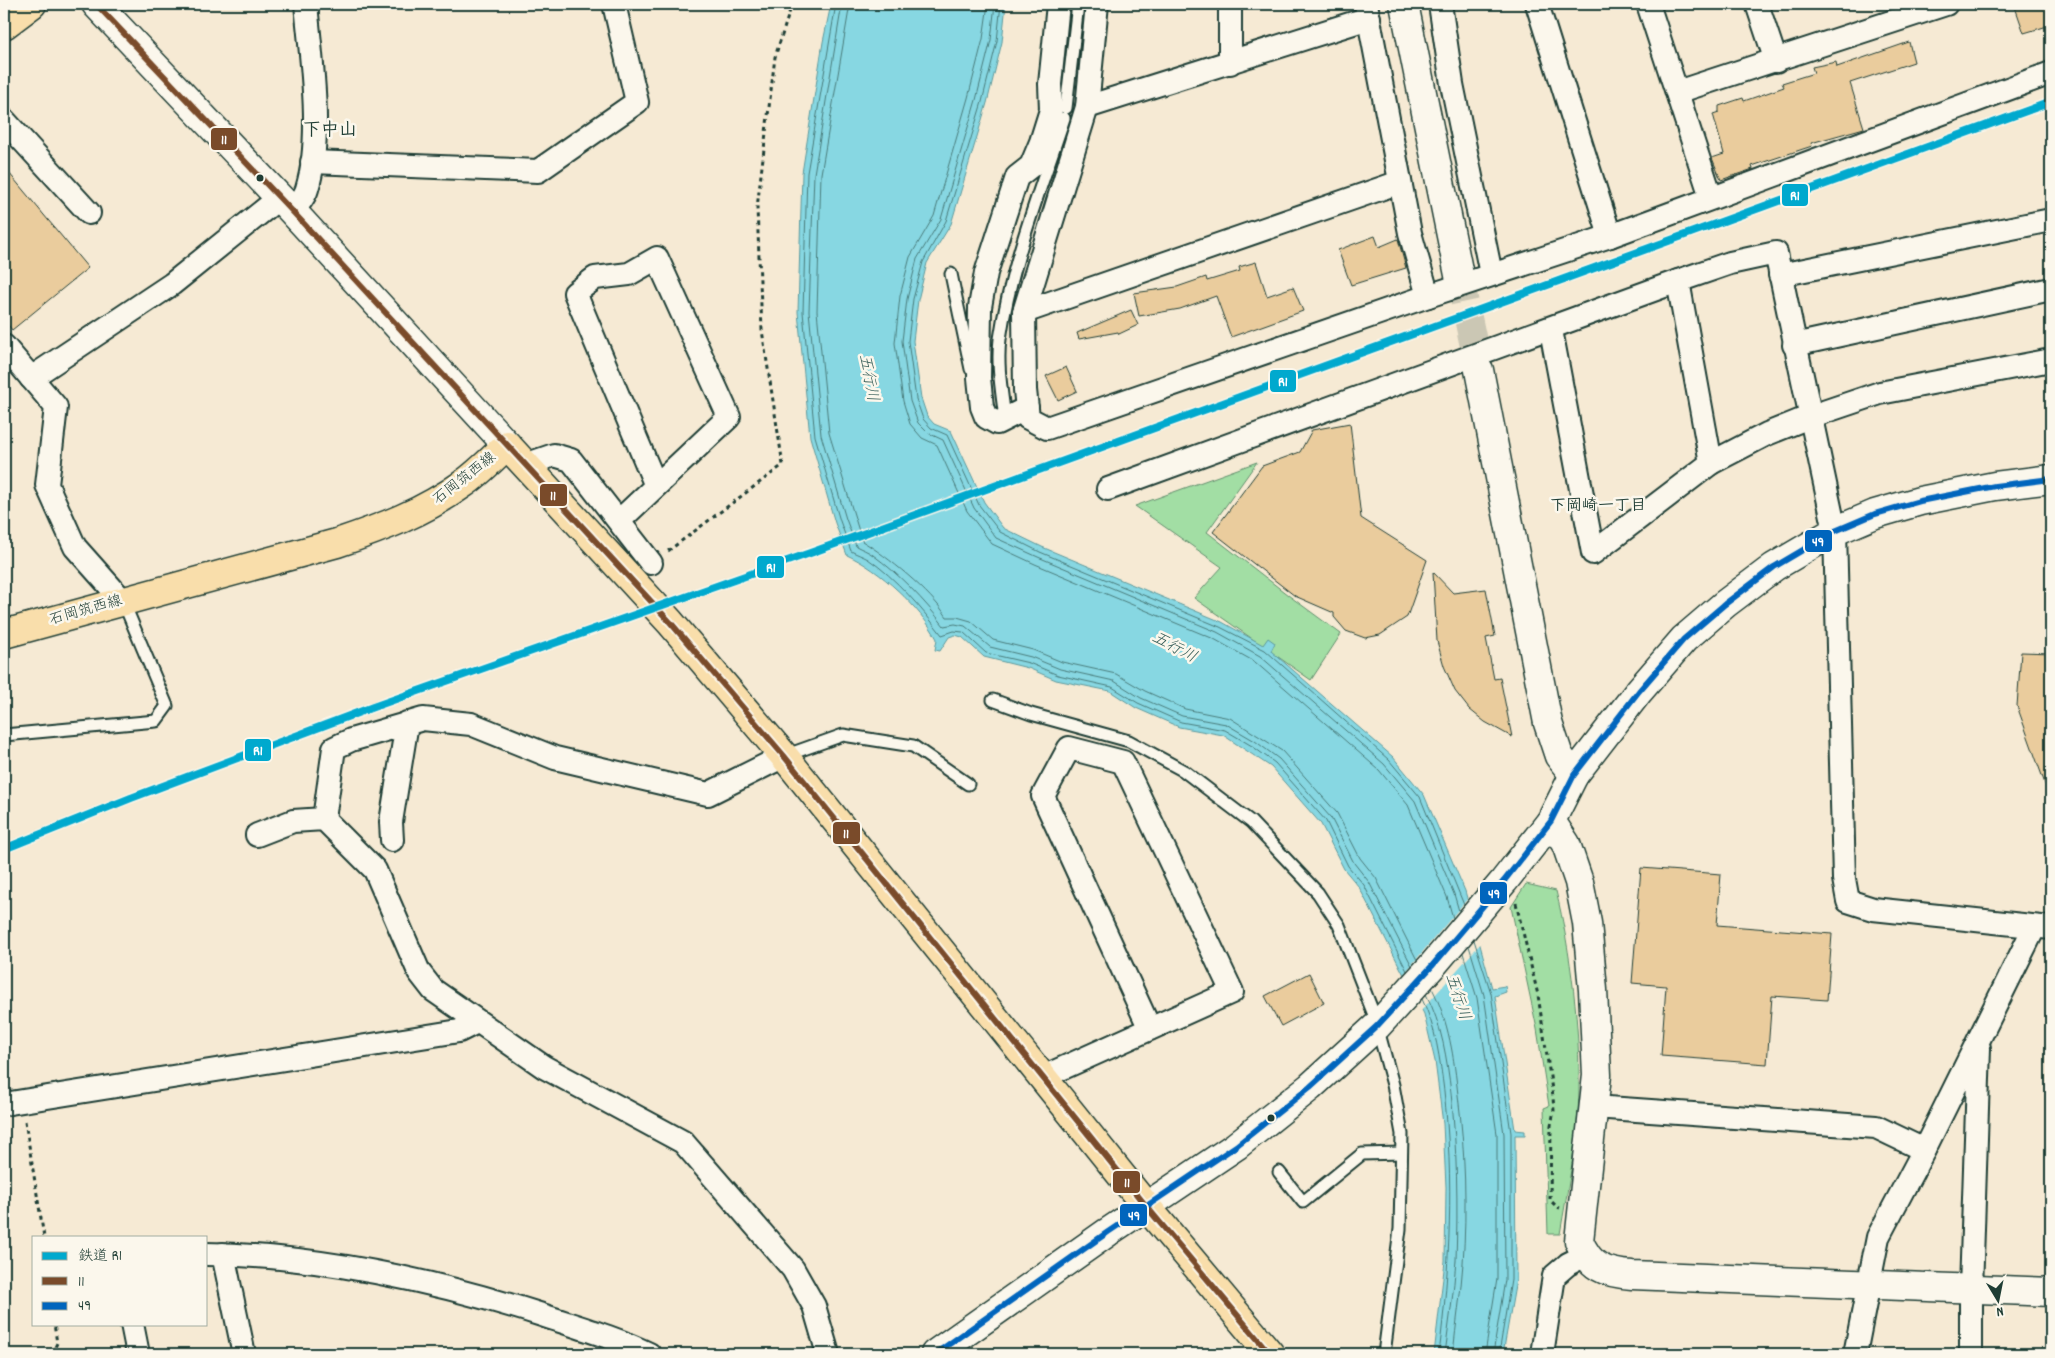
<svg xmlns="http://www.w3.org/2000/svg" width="2055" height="1358" viewBox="0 0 2055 1358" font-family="Dekko,'Klee One',sans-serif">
	<rect width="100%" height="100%" fill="#f6ead4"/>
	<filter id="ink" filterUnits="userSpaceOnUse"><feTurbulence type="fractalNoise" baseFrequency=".02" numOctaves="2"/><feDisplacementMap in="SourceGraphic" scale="10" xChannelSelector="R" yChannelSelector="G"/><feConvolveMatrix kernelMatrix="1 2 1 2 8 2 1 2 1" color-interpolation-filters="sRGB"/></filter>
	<g filter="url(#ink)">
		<g fill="#a2dea4" stroke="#608e6c">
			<path d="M1257,462L1207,532L1288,595L1341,634L1311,680L1194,598L1222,567L1135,506Z"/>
			<path d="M1526,884L1556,891C1571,952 1580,1028 1579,1091C1578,1138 1568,1187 1560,1234H1548L1544,1108L1549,1106L1537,1029L1511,907Z"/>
		</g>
		<path fill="#87d7e2" stroke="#5d999c" d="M831,4H1006L1002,42L987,103L951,224L927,263L918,300L913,341L921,398L927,416L934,424L951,431L984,502L1003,528L1042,547L1222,622L1263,645L1268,638L1275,643L1271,651L1393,757L1424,795L1465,891L1492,988L1505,986L1506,992L1495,996L1515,1130L1525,1131V1135H1515L1516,1280L1503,1354H1434L1445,1261L1446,1187L1443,1124L1435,1061L1424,1014L1359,887L1344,869L1321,824L1271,767L1223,735L1179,727L1136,708L1110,691L1056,680L1028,668L984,657L962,637L955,635L949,637L940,651L935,650L937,639C920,607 880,570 847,555L835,523L810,437L798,312L802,173L823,42Z"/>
		<path fill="#f6ead4" d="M1469,897L1482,942L1420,1012L1402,976Z"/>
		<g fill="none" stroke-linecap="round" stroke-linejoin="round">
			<g stroke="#497b7a" stroke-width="1">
				<path d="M836,4L807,173L803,312L815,436L840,521L851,551C856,554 863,556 868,559C895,577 923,610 942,635L954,631L963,632L986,653L1029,663L1058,675L1112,687L1138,703L1181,722L1225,730L1252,746L1275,763L1326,821L1348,866L1364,885L1407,971"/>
				<path d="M842,4L814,174L809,311L821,435L846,519L856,546C861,549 868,551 873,555C899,574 925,601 944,626L955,624L965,626L990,647L1031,657L1060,669L1114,681L1141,698L1182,716L1226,724L1255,741L1279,759L1331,818L1354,863L1369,882L1412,966"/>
				<path d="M850,4L821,174L817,311L829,433L862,541C887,556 931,592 947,617H957L971,621L993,640L1033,650L1062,662L1116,674L1145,691L1185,709L1230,718L1282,751L1337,813L1360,858L1376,878L1417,960"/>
				<path d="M988,4L983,39L968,98L934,216L910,257L900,296L895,343L903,401L910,424L922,438L937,445L967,511L992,544L1035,564L1214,639L1255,662L1379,770L1408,805L1447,897L1453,918"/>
				<path d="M995,4L991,40L976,100L941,219L917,259L907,299L902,341L910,401L918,423L928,433L943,440L974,508L996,538L1038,557L1217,632L1260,656L1384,764L1415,801L1454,894L1459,911"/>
				<path d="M1001,4L997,41L982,102L946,221L923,262L913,299L908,341L916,399L923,419L931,428L947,435L979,505L1000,532L1040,552L1220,627L1265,650L1389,760L1420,797L1464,905"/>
				<path d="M1474,940L1491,993L1511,1133V1280L1499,1354"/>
				<path d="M1469,946L1484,995L1504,1134L1505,1280L1493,1354"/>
				<path d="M1463,953L1477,998L1497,1134V1279L1485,1354"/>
				<path d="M1432,988C1449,1022 1454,1058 1458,1095C1465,1150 1467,1208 1463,1263C1461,1293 1456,1324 1453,1354"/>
				<path d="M1426,994C1442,1025 1447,1059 1451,1093C1457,1148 1458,1204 1456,1260C1454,1291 1449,1323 1445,1354"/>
				<path d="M1422,999C1436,1027 1440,1060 1444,1091C1454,1180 1450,1266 1439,1354"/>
			</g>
		</g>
		<g fill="#eacc9d" stroke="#1f3d34">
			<path d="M2014,4H2051V25L2024,33Z"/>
			<path d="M1909,42L1914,62L1850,83L1864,128L1811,143L1812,146L1752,166L1753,169L1721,180L1712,158L1724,154L1713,114L1719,112V106L1743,98L1744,101L1784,87L1782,83L1814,73L1812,67L1836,62L1837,67Z"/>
			<path d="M4,167L88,268L12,330L4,320Z"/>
			<path d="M1375,236L1379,247L1398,239L1406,268L1351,285L1338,250Z"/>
			<path d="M1256,262L1267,296L1293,287L1303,311L1231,337L1216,296L1180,309L1139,316L1134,293L1177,287L1206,277L1207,281L1240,271L1239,267Z"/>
			<path d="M1131,310L1138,325L1119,334L1118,332L1079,339L1077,333Z"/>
			<path d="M1066,367L1077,391L1058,400L1046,376Z"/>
			<path d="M1350,423L1361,518L1427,560L1407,617L1380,635L1365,638L1346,631L1334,617V613L1295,596L1213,532L1262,466L1300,452L1312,430Z"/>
			<path d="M1433,572L1453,593L1486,589L1495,636L1486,638L1494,679L1500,678L1512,737L1485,722L1469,709L1455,691L1444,666L1437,641Z"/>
			<path d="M2021,652L2051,653V795H2049L2017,706Z"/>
			<path d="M1641,868L1721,874L1717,925L1832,934L1827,1000L1772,996L1767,1064L1661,1056L1666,986L1632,983Z"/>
			<path d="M1309,973L1324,1003L1281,1026L1265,996Z"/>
		</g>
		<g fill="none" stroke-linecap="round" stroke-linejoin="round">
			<path stroke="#cbc7b4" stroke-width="28" stroke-dasharray="28 14" stroke-linecap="butt" d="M1459,275L1479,370"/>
			<defs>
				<g id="lane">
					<path d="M1066,108L1078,4"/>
					<path d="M951,274L971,369"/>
					<path d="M1004,411C1001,387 997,363 1000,339C1011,263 1040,191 1064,118"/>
					<path d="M993,700L1031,714L1129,741L1184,771L1251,822L1318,893L1339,925L1374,1015L1393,1085L1402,1134L1400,1229L1384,1354"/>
					<path d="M4,735L156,721L167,706L123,601"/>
					<path d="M784,756L843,735L913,746L968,784"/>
					<path d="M1279,1172L1303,1202L1362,1154L1401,1153"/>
				</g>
				<g id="street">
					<path d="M1097,4L1087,107L1024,312L1025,390L1028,418L1047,428L1428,296L1610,236L2051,73"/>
					<path d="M1230,4V63"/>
					<path d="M1366,4L1410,233L1428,296"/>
					<path d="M1440,4L1452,84L1491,274"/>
					<path d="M1537,4L1610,236"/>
					<path d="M1648,4L1711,197"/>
					<path d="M1757,4L1776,61"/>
					<path d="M1677,92L1946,4"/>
					<path d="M1087,107L1369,18"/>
					<path d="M4,120L89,213"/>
					<path d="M312,162L538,171L637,102L614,4"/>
					<path d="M293,212C297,205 305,197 307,189C323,137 311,58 306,4"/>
					<path d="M1780,275L2051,220"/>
					<path d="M1678,281L1711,463"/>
					<path d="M1024,312L1400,182"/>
					<path d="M1551,330L1593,553L1711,463L1767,434L1809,417L1880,393L2051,360"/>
					<path d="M1794,345L2051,289"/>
					<path d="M4,346L56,407L47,485L75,547L123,601"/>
					<path d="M31,378L172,284L279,198"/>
					<path d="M1027,408L997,423L986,417L982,407L979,378L980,307L986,273L1017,177L1031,166L1041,142L1051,110L1050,84L1058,4"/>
					<path d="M525,465L554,455L571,460L651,563"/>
					<path d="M1108,489L1678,281L1730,263L1776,253L1835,531L1844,879L1848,901L1873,909L2051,928"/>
					<path d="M619,521L729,417L657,258L629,274L595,278L575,293L656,486"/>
					<path d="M324,819L334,748L351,740L423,719L471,724L555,758L708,794L784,756"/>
					<path d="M257,835L293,821L324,819L375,870L419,972L433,990L544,1067L683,1142L793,1269L814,1306L828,1354"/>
					<path d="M392,840L391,822L407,723"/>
					<path d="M1043,1077L1232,992L1123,762L1069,748L1043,796L1150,1029"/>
					<path d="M4,1104L459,1031L477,1022"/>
					<path d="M1594,1107L1876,1127L1924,1150"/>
					<path d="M206,1254C319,1255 435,1281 542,1315C578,1327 614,1337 649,1354"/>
					<path d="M223,1254L244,1354"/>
					<path d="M132,1324L138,1354"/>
					<path d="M1542,1354L1554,1276L1568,1264L1586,1255"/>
					<path d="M1855,1354L1878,1237L1924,1150L2034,928"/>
					<path d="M1971,1354V1289L1979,1048"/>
				</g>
				<g id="secondary">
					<path d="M96,4L293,212L507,445"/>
					<path d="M1404,4L1459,275"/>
					<path d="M1479,370L1548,723L1559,756L1574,775"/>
					<path d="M1551,821L1566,844L1579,882L1587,923L1593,990L1597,1075L1579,1241C1590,1267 1604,1273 1632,1275L2051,1292"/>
					<path d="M935,1354L1108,1232L1236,1146L1310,1087L1377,1026L1432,966L1504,881L1551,821L1574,775L1639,691L1684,639L1725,604L1774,567L1835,531L1875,514L1920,501L1995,486L2051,479"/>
				</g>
				<g id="primary">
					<path d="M4,25L32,4"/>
					<path d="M4,634L337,543C382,528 424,512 463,484C479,473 493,458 507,445L670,622L784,756L1146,1206L1270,1354"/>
				</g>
			</defs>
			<use href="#lane" stroke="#1f3d34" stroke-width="15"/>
			<use href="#street" stroke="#1f3d34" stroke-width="26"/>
			<use href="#secondary" stroke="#1f3d34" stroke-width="31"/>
			<use href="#primary" stroke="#1f3d34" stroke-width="31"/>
			<g stroke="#1f3d34" stroke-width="3" stroke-dasharray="4 4" stroke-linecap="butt">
				<path d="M668,551L783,465L762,330L757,208L775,57L792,4"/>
				<path d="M1516,903L1538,995L1553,1097L1554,1111L1551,1125L1550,1200L1557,1207L1560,1208"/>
				<path d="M25,1121L44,1237"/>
				<path d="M52,1354L57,1343L54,1324"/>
			</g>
			<use href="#lane" stroke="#fbf7ec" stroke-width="11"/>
			<use href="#street" stroke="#fbf7ec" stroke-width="22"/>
			<use href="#secondary" stroke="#fbf7ec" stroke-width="28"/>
			<use href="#primary" stroke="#f9deab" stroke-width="28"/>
			<defs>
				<path id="bus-1" d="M96,4L293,212L670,622L784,756L1146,1206L1270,1354"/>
				<path id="bus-2" d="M935,1354L1108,1232L1236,1146L1310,1087L1377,1026L1432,966L1504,881L1551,821L1574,775L1639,691L1684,639L1725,604L1774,567L1835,531L1875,514L1920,501L1995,486L2051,479"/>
			</defs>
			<use href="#bus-1" stroke="#fbf7ec" stroke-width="10"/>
			<use href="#bus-2" stroke="#fbf7ec" stroke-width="10"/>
			<use href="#bus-1" stroke="#7a4b2a" stroke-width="6"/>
			<use href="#bus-2" stroke="#0065bd" stroke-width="6"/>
			<defs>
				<path id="rail-1" d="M4,849L131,798L373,707L813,552L2051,102"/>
			</defs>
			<use href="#rail-1" stroke="#fbf7ec" stroke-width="11"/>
			<use href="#rail-1" stroke="#00a9ce" stroke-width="8"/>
		</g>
	</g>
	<g fill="#1f3d34" stroke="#fbf7ec" stroke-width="2">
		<circle cx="260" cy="178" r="4.5"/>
		<circle cx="1271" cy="1118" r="4.5"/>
	</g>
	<g text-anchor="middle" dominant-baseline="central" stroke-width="5" stroke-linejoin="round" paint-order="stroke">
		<g font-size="15" fill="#1f3d34" stroke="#fbf7ec">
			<text transform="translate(465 479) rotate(-38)">石岡筑西線</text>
			<text transform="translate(86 611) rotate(-16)">石岡筑西線</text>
		</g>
		<g font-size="16" font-style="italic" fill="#345c57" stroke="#fbf7ec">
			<text transform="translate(868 378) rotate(79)">五行川</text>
			<text transform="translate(1174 648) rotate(28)">五行川</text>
			<text transform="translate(1457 997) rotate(72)">五行川</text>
		</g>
		<g font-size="16" font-weight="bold" fill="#1f3d34" stroke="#fbf7ec">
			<text x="1598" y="506">下岡崎一丁目</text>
		</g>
		<g font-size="18" font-weight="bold" fill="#1f3d34" stroke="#fbf7ec">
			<text x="330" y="131">下中山</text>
		</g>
	</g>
	<g stroke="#fbf7ec" stroke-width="2">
		<rect x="210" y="127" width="28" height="24" rx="5" fill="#7a4b2a"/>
		<rect x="1781" y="183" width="28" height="24" rx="5" fill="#00a9ce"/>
		<rect x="1269" y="369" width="28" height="24" rx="5" fill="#00a9ce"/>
		<rect x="539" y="483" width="29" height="24" rx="5" fill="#7a4b2a"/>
		<rect x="1804" y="529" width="29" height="24" rx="5" fill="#0065bd"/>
		<rect x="756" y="555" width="29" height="24" rx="5" fill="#00a9ce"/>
		<rect x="244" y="738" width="28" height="24" rx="5" fill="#00a9ce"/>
		<rect x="832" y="821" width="29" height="24" rx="5" fill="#7a4b2a"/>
		<rect x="1479" y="881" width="29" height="24" rx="5" fill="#0065bd"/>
		<rect x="1112" y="1170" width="29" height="24" rx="5" fill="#7a4b2a"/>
		<rect x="1119" y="1203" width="29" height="24" rx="5" fill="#0065bd"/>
	</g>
	<g font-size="14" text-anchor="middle" font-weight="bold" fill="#fff">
		<text x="224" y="144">11</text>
		<text x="1795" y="200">R1</text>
		<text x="1283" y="386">R1</text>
		<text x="553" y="500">11</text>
		<text x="1818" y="546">49</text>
		<text x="771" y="572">R1</text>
		<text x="258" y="755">R1</text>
		<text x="846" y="838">11</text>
		<text x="1494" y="898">49</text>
		<text x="1127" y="1187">11</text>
		<text x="1134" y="1220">49</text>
	</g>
	<rect width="2055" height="1358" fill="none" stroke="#fbf7ec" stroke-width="20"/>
	<rect x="10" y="10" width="2035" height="1338" fill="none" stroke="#1f3d34" stroke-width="2" filter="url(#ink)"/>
	<rect x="32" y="1236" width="175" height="90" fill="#fbf7ec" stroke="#a3ada2"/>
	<rect x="42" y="1252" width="25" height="8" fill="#00a9ce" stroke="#a3ada2"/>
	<text x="78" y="1260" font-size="15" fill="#1f3d34">鉄道 R1</text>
	<rect x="42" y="1277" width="25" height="8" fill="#7a4b2a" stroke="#a3ada2"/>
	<text x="78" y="1286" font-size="15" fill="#1f3d34">11</text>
	<rect x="42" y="1302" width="25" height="8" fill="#0065bd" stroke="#a3ada2"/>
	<text x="78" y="1310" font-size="15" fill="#1f3d34">49</text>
	<g transform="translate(1998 1300) rotate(170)" stroke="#fbf7ec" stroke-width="4" paint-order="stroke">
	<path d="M0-4L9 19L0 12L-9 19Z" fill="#1f3d34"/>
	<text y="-8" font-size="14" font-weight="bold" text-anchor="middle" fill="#1f3d34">N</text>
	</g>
</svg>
